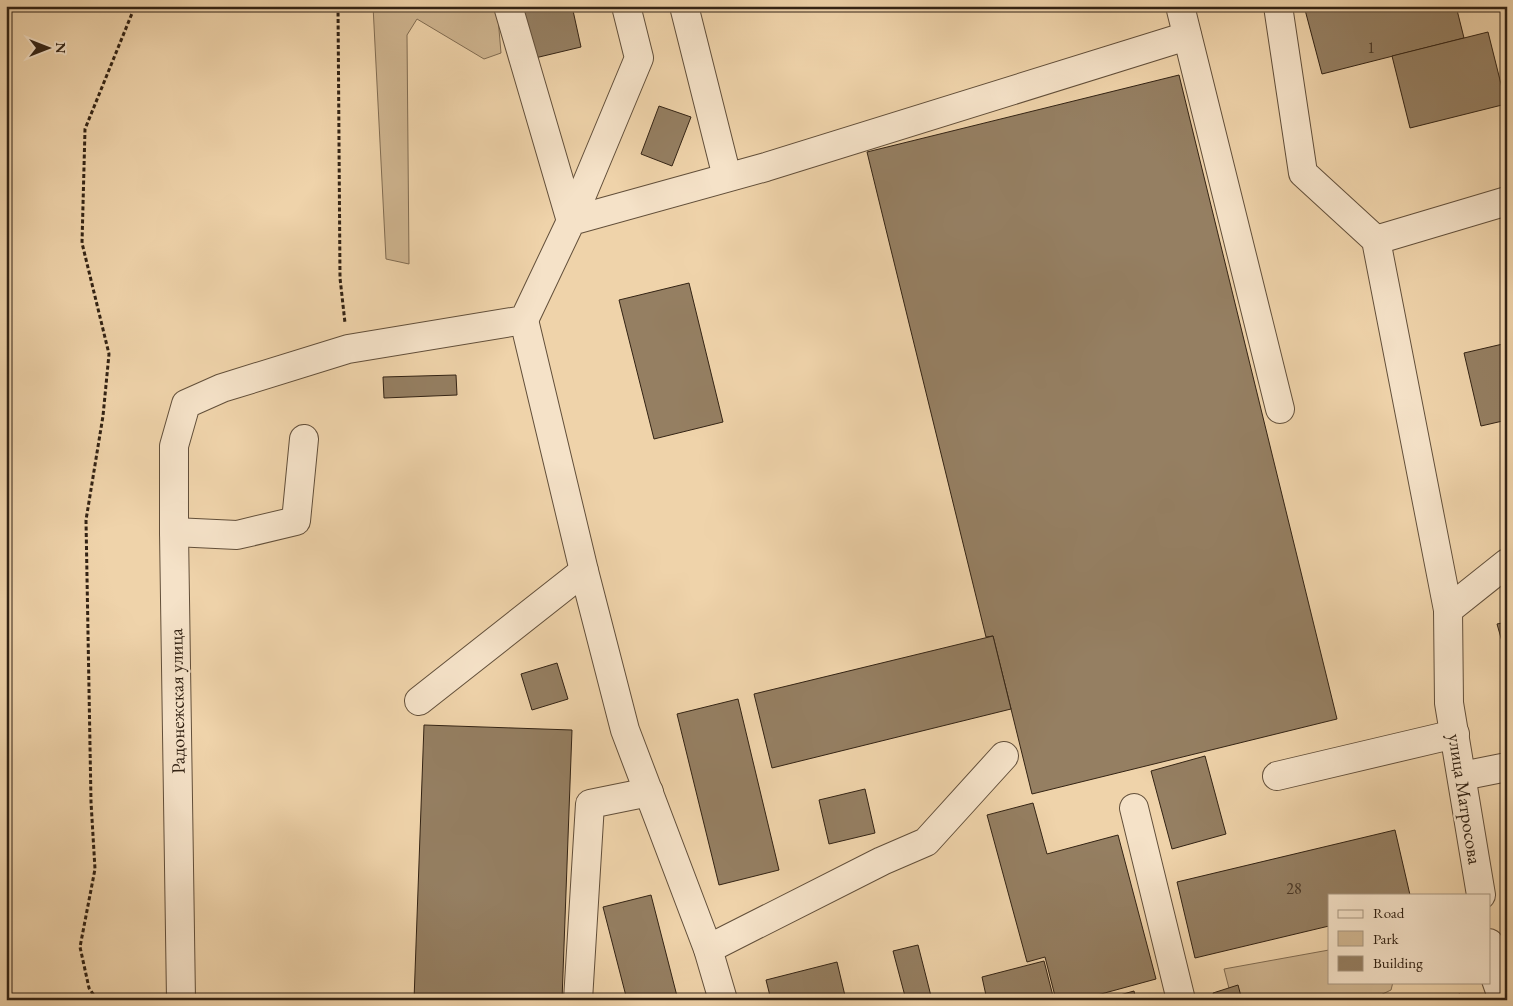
<svg xmlns="http://www.w3.org/2000/svg" width="1513" height="1006" viewBox="0 0 1513 1006" font-family="'EB Garamond',serif">
	<rect width="100%" height="100%" fill="#efd3aa"/>
	<filter id="stains"><feTurbulence type="fractalNoise" baseFrequency=".004" numOctaves="4"/><feColorMatrix values="0 0 0 0 .2 0 0 0 0 .09 0 0 0 0 .02 0 0 0 .5 -.17"/></filter>
	<radialGradient id="worn" r=".72"><stop offset=".6" stop-color="#630" stop-opacity="0"/><stop offset="1" stop-color="#630" stop-opacity=".3"/></radialGradient>
	<g fill="#cfb590" stroke="#816c52">
		<path d="M373,6H497L501,53L484,59L417,19L407,35L409,264L386,259Z"/>
		<path d="M1329,950V982H1393L1391,990L1370,1000H1232L1224,969Z"/>
	</g>
	<g fill="#957f62" stroke="#332314">
		<path d="M523,6H572L581,47L535,58Z"/>
		<path d="M1304,6H1456L1464,38L1322,74Z"/>
		<path d="M1488,32L1506,104L1410,128L1392,56Z"/>
		<path d="M1179,75L1337,719L1032,794L993,636L986,637L867,152Z"/>
		<path d="M659,106L691,117L672,166L641,154Z"/>
		<path d="M689,283L723,422L654,439L619,300Z"/>
		<path d="M1507,343V420L1481,426L1464,353Z"/>
		<path d="M456,375L457,395L384,398L383,377Z"/>
		<path d="M1507,622V651L1505,652L1497,624Z"/>
		<path d="M993,636L1011,709L772,768L754,694Z"/>
		<path d="M557,663L568,699L532,710L521,674Z"/>
		<path d="M738,699L779,870L719,885L677,714Z"/>
		<path d="M424,725L572,730L562,1000H414Z"/>
		<path d="M1205,756L1226,834L1172,849L1151,771Z"/>
		<path d="M865,789L875,833L829,844L819,800Z"/>
		<path d="M1033,803L1047,854L1118,835L1156,979L1079,1000H1056L1045,957L1027,962L987,815Z"/>
		<path d="M1395,830L1410,895H1329V926L1195,958L1177,882Z"/>
		<path d="M651,895L678,1000H627L603,907Z"/>
		<path d="M918,945L932,1000H906L893,951Z"/>
		<path d="M1044,961L1054,1000H987L982,977Z"/>
		<path d="M837,962L846,1000H771L766,980Z"/>
		<path d="M1238,985L1242,1000H1215L1213,993Z"/>
		<path d="M1134,991L1136,1000H1102Z"/>
		<path d="M1460,994L1461,1000H1437Z"/>
	</g>
	<g fill="none" stroke-linecap="round" stroke-linejoin="round">
		<defs>
			<g id="minor">
				<path d="M508,6L571,221"/>
				<path d="M684,6L727,177"/>
				<path d="M1180,6L1280,409"/>
				<path d="M1278,6L1303,173L1376,240L1448,610L1449,703L1481,895"/>
				<path d="M571,221L639,58L626,6"/>
				<path d="M1376,240L1507,201"/>
				<path d="M524,320L584,571L625,730L708,949L723,1000"/>
				<path d="M174,532L237,535L296,521L304,439"/>
				<path d="M1448,610L1507,563"/>
				<path d="M419,701L584,571"/>
				<path d="M1277,776L1455,734"/>
				<path d="M1462,776L1507,767"/>
				<path d="M1134,808L1181,1000"/>
				<path d="M1489,943L1494,974L1503,1000"/>
				<path d="M708,949L882,861L926,842L1004,756"/>
				<path d="M181,1000L174,532V446L186,404L222,388L348,349L524,320L571,221L766,167L1187,36"/>
				<path d="M578,1000L590,804L649,792"/>
			</g>
		</defs>
		<use href="#minor" stroke="#624f3a" stroke-width="30"/>
		<g stroke="#332314" stroke-width="3" stroke-dasharray="4 2.5" stroke-linecap="butt">
			<path d="M338,6L340,278L345,323"/>
			<path d="M97,1000L89,988L80,947L95,869L91,802L86,520L103,416L109,354L82,243L85,129L135,6"/>
		</g>
		<use href="#minor" stroke="#f5e2c8" stroke-width="28"/>
	</g>
	<g text-anchor="middle" dominant-baseline="central" stroke-width="4.5" stroke-linejoin="round" paint-order="stroke">
		<g font-size="16" fill="#4c3a28">
			<text x="1371" y="47">1</text>
			<text x="1294" y="888">28</text>
		</g>
		<g font-size="19" fill="#332314" stroke="#f5e2c8">
			<text transform="translate(177 701) rotate(-91)">Радонежская улица</text>
			<text transform="translate(1465 799) rotate(81)">улица Матросова</text>
		</g>
	</g>
	<rect width="1513" height="1006" fill="none" stroke="#efd3aa" stroke-width="25"/>
	<rect x="8" y="8" width="1498" height="991" fill="none" stroke="#332314" stroke-width="2.5"/>
	<rect x="12" y="12" width="1488" height="981" fill="none" stroke="#332314"/>
	<rect x="1328" y="894" width="162" height="90" fill="#f5e2c8" stroke="#a79680"/>
	<rect x="1338" y="910" width="25" height="8" fill="#f5e2c8" stroke="#a79680"/>
	<text x="1373" y="918" font-size="15" fill="#332314">Road</text>
	<rect x="1338" y="931" width="25" height="15" fill="#cfb590" stroke="#a79680"/>
	<text x="1373" y="944" font-size="15" fill="#332314">Park</text>
	<rect x="1338" y="956" width="25" height="15" fill="#957f62" stroke="#a79680"/>
	<text x="1373" y="968" font-size="15" fill="#332314">Building</text>
	<g transform="translate(48 48) rotate(90)" stroke="#f5e2c8" stroke-width="4" paint-order="stroke">
	<path d="M0-4L9 19L0 12L-9 19Z" fill="#332314"/>
	<text y="-8" font-size="14" font-weight="bold" text-anchor="middle" fill="#332314">N</text>
	</g>
	<rect width="100%" height="100%" filter="url(#stains)"/>
	<rect width="100%" height="100%" fill="url(#worn)"/>
</svg>
